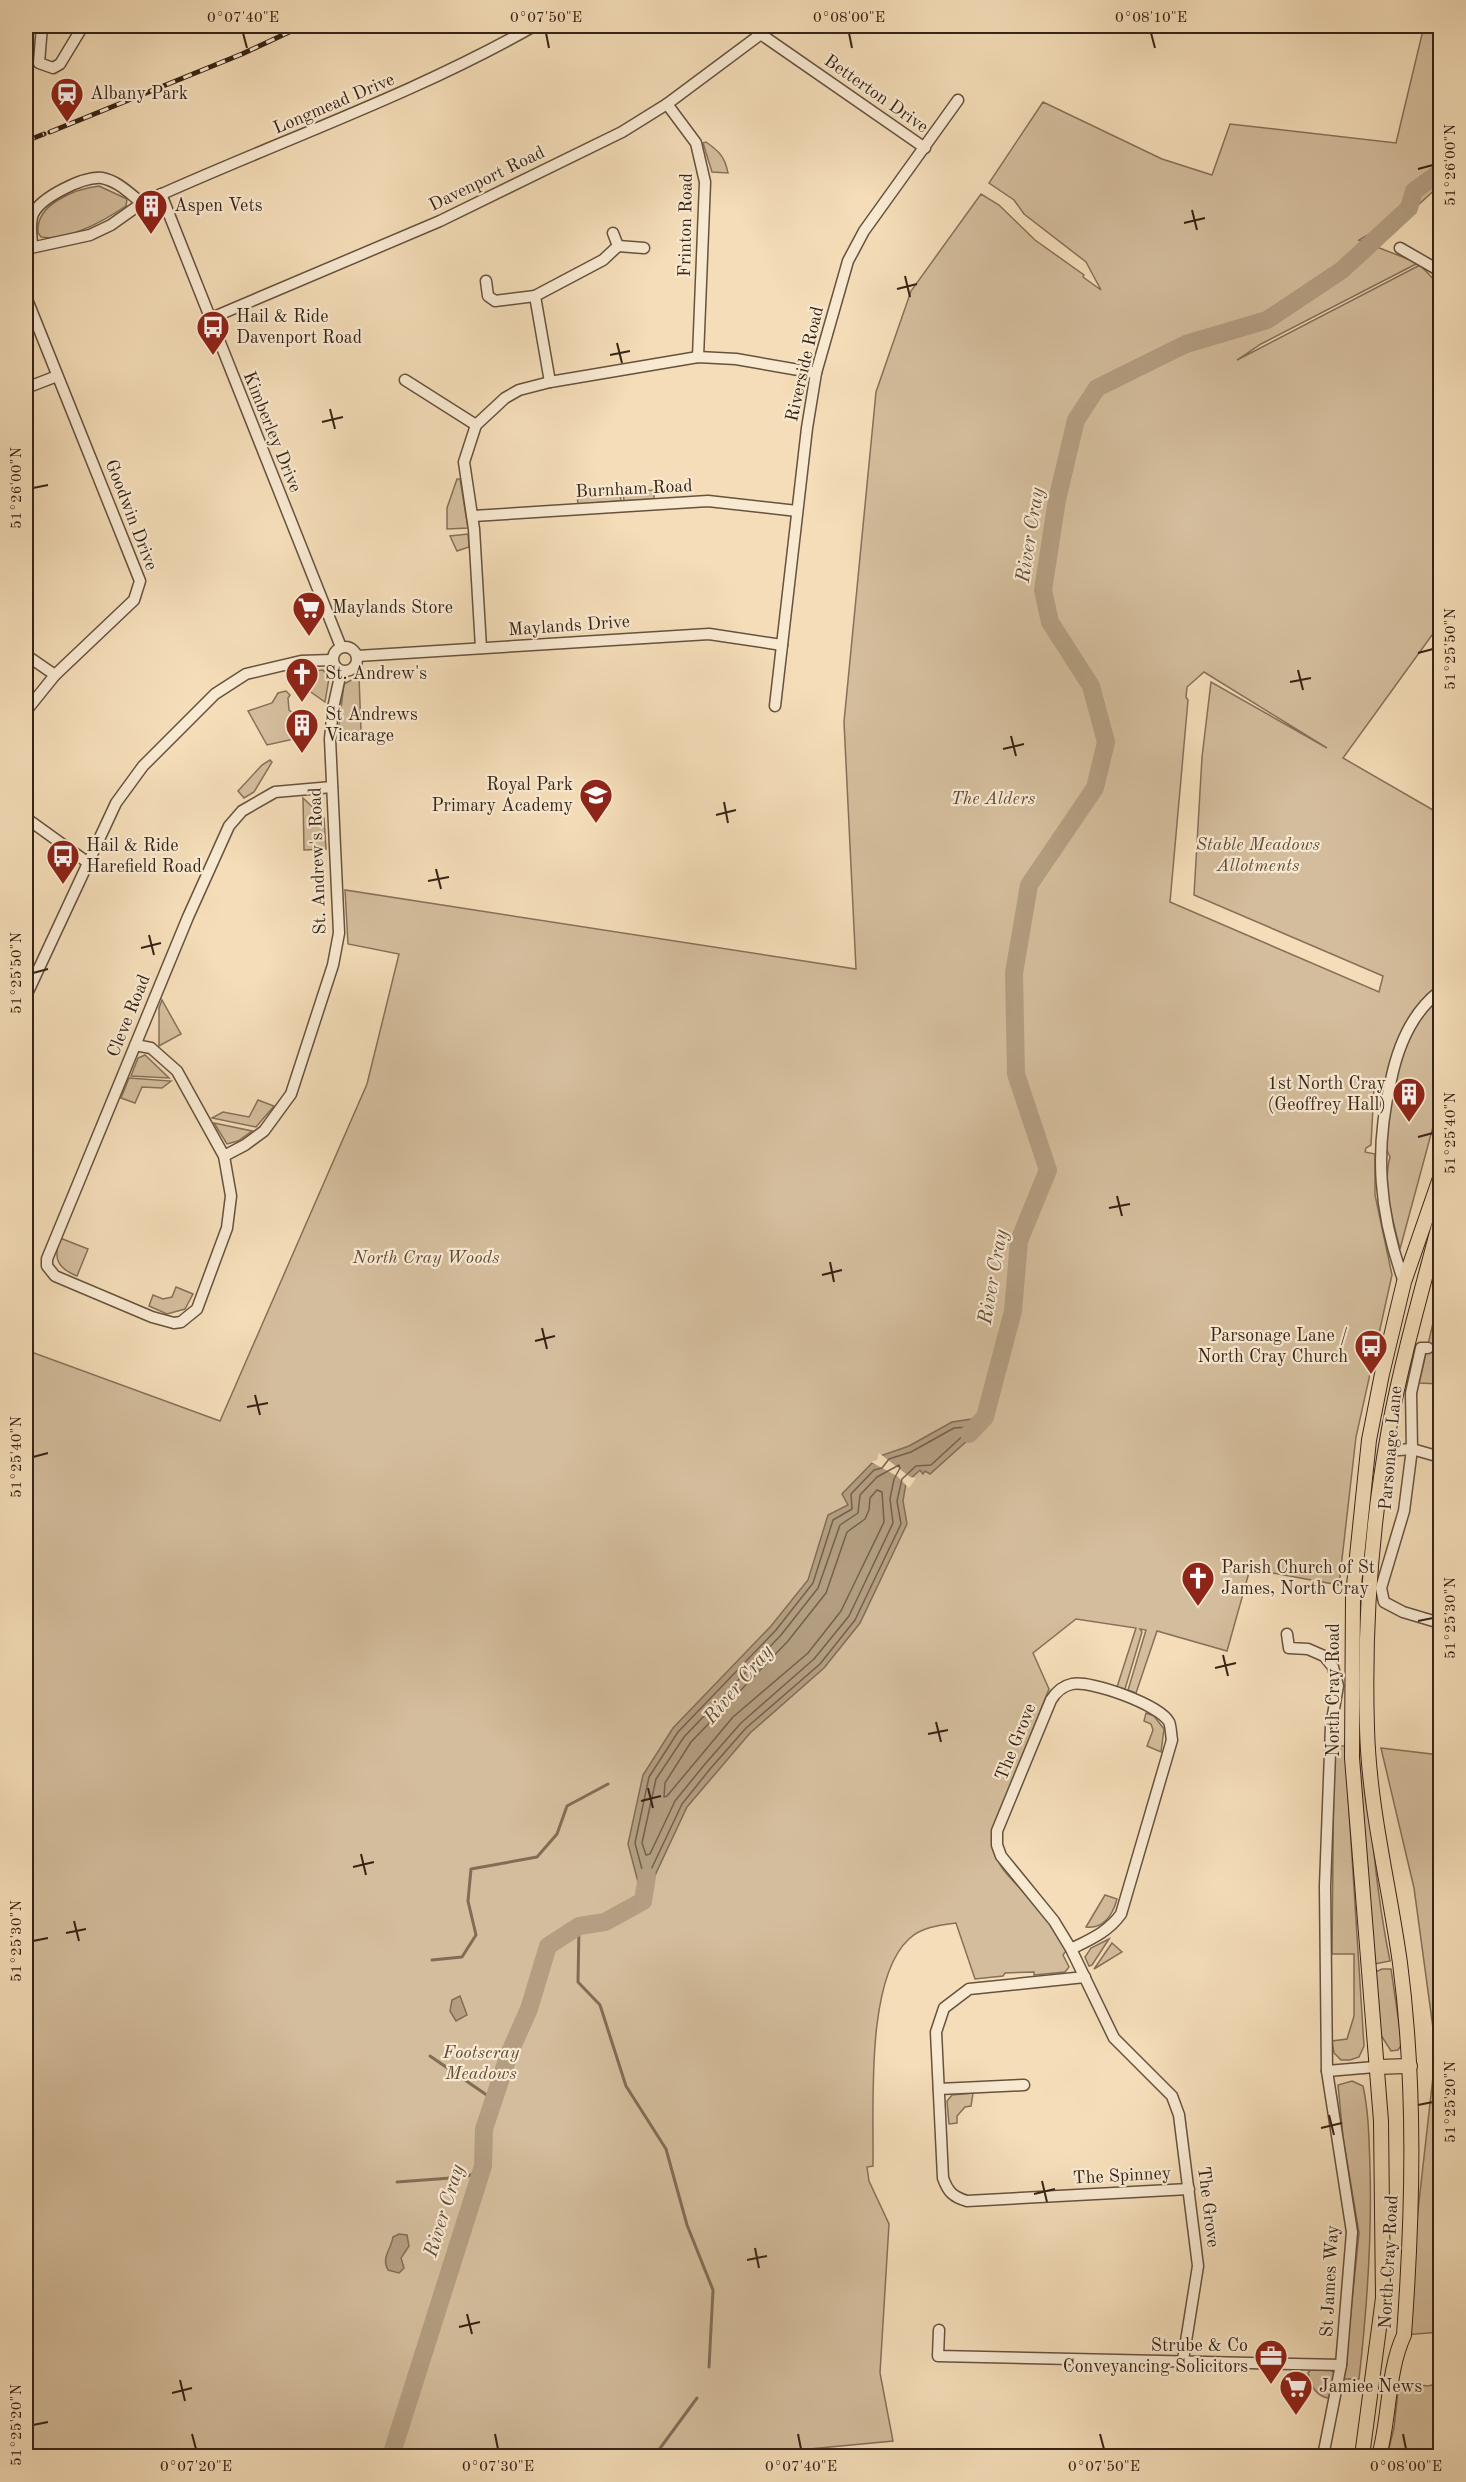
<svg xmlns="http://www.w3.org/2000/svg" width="1466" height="2482" viewBox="0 0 1466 2482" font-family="'Old Standard TT',serif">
	<rect width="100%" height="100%" fill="#f4ddb8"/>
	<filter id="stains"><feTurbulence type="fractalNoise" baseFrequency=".00333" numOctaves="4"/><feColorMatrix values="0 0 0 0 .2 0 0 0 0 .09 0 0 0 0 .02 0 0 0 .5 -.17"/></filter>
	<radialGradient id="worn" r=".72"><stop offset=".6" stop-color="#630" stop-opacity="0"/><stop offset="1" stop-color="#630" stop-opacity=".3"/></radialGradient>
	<g fill="#d4bd9c" stroke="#857059" stroke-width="1.5" fill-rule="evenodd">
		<path d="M1424,26H1440V185L1381,239V227L1359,240L1418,263L1261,344L1237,360L1420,265L1440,286V624L1343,758L1440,814V1101L1400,1249C1393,1220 1382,1187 1390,1157L1386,1148L1393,1086L1378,1079L1374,1088L1371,1145L1366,1148L1365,1152L1375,1154V1195L1392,1275L1356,1437L1339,1585L1250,1569L1227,1651L1157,1631L1136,1693L1128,1690L1146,1630L1140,1629L1142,1632L1125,1689L1117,1687L1136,1628L1076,1619L1033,1653L1049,1689L992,1831C990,1873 1023,1885 1045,1914C1053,1925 1059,1939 1066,1951L1063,1955L1069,1967L1065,1972L1034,1975V1972L1005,1973L1003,1976L975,1979L956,1923C940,1925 921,1927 909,1939C865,1979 874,2109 873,2166L867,2167L869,2181L889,2224L880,2373L893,2441L788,2451L759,2456H26V1350L220,1421L367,1084L399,954L348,944L345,890L856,969L844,722L876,392L911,291L981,194L999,205L1035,240L1084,275L1083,277L1101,290L1086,262L1024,214L1014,200L989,183L1043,102L1162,159L1212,175L1230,124L1396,143ZM1204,672L1327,748L1211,682L1202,757L1194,895L1383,976L1379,992L1170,902L1188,700L1186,697L1187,687Z"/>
		<path d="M706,142C719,151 725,157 728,173L712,172L703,143Z"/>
		<path d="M99,186L127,199L126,206C105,220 67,242 41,237L38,233C35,204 75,189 99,186Z"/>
		<path d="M457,479H460L468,528L447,529V508Z"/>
		<path d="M654,490V499L624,501L623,492Z"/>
		<path d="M620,492L621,501L578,504L577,495Z"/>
		<path d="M468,534L469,547L457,551L450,536Z"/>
		<path d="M323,670L329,678L325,702L305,688L296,689L300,679L292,673Z"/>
		<path d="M359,676L361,731L338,733L344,684Z"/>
		<path d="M286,691L290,695L288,698L289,710L297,717L303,737L267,745L248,711L272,703L278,693Z"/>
		<path d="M270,760L272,762L254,792L244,798L238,791L262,765Z"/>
		<path d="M303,798L324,818L326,849L304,850Z"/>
		<path d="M162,1000L181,1034L159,1046V1008Z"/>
		<path d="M145,1055L169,1078L131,1076L138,1058Z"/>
		<path d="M129,1078L171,1081L162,1088L142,1087L135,1103L121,1098Z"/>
		<path d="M258,1100L274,1106L256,1127L212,1118L223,1112L249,1117Z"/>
		<path d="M214,1123L252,1131L238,1141L227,1144Z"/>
		<path d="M60,1238L88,1249L77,1276C57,1268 53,1258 60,1238Z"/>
		<path d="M176,1287L193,1294L185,1309L167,1314L149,1306L153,1295L163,1299L172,1297Z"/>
		<path d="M1440,1293V1384L1419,1383Z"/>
		<path d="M1357,1618L1362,1619C1366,1733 1367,1848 1390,1961L1374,1964L1357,1731Z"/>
		<path d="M1146,1713L1154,1716L1164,1729L1161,1752L1147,1746L1153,1730L1151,1724L1144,1721Z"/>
		<path d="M1339,1746H1345L1364,2046L1359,2057L1350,2060H1341L1334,2053L1332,2041L1347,2039L1354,2016V1954H1332L1334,1751Z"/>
		<path d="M1381,1748L1440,1755V2332L1404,2335L1436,2050L1414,1888Z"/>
		<path d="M1105,1895L1117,1899C1113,1914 1104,1929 1086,1927Z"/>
		<path d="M1109,1939L1092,1965L1089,1966L1085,1957L1091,1948Z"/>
		<path d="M1112,1943L1122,1952L1094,1969Z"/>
		<path d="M1382,1969H1391L1402,2044L1398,2050L1391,2051L1379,2032L1375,1972Z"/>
		<path d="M1352,2081L1363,2086C1369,2114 1369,2140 1370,2168C1372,2240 1367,2309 1359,2379H1344L1359,2233L1343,2137L1338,2085Z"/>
		<path d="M973,2093L971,2106L965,2107L957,2116V2123L949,2124L947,2101L952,2095Z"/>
		<path d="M1311,2369H1329L1334,2373L1330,2396L1327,2398C1314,2394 1311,2385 1308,2373Z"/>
		<path d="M1399,2382L1428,2386L1440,2383V2421L1433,2427V2442L1438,2448V2456H1387L1394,2428Z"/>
	</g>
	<g fill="#b39e81" stroke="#816d56" stroke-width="1.5">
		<path d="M985,1417L979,1430L930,1474L925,1471L923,1474L920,1470L906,1483L903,1501L907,1524L860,1623L824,1668L750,1733L687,1807L643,1901L628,1844L643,1775L673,1728L771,1626L808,1580L828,1515L848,1505L842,1494L872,1463L878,1464L882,1458L880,1456L909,1446L952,1422Z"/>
		<path d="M460,1996L467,2015L456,2021L450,2011L452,2000Z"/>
		<path d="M399,2234L407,2235L409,2246L401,2258L404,2268L399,2273L388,2270C381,2257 391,2250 393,2237Z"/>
	</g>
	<path fill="#f4ddb8" d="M879,1453L910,1477L916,1478L909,1488L897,1476L871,1462L877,1460Z"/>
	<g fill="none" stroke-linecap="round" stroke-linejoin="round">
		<g stroke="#74604c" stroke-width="1.5">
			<path d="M968,1427V1431L931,1465L916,1466L902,1479L897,1501L901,1524L855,1620L820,1664L746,1728L710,1769L682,1804L648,1876L644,1877L635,1843L649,1777L678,1732L776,1630L813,1583L833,1520L852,1509L851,1494L874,1470L882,1468L889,1459L911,1452L954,1428Z"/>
			<path d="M899,1465L900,1468L894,1479L890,1499L893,1523L849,1616L814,1659L741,1723L705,1764L675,1801L650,1854L646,1855L642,1843L656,1779L684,1737L781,1635L818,1588L840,1525L858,1513L860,1495L877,1477Z"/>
			<path d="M877,1490L882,1492L884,1522L841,1611L808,1653L733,1717L667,1796L664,1797L665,1783L691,1742L788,1641L826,1593L847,1532L865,1519L869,1510L870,1498Z"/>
		</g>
		<g stroke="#816d56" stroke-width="3">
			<path d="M579,1926L578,1982L600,2005L626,2086L666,2149L687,2225L713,2290L709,2367"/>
			<path d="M432,1960L462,1957L476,1935L468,1901L471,1869L537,1857L557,1834L567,1806L608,1784"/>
			<path d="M430,2056L494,2100"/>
			<path d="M397,2182L464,2177L481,2172"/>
			<path d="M648,2456L658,2451L697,2398"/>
		</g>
		<g stroke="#b39e81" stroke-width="18">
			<path d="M969,1434L985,1417L1013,1311L1019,1241L1048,1170L1016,1074L1014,973L1029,885L1095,788L1106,742L1091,686L1050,622L1043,590L1057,500L1076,420L1097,388L1186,344L1267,320L1342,270L1409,208L1414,191L1440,172"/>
			<path d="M391,2456L483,2166L484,2129L509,2054L529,2009L548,1946L579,1926L605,1922L643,1901L647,1876"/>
		</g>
		<defs>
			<g id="minor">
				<path d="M42,26L39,63L53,68L60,64L83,26"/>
				<path d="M749,26L925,148"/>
				<path d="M667,104L696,143L705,182L698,357"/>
				<path d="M161,194L341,647"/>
				<path d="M613,233L618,246"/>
				<path d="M32,247C32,237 29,223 33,214C41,197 84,176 102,178C118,181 130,194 142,203"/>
				<path d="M1400,248L1440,271"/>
				<path d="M26,249L90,235L111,225L142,203C273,143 409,97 534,26"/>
				<path d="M486,281L488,296L495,301L535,296"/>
				<path d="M26,297L140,581L134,600L55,675L26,711"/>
				<path d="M209,319L440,221L622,132L667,104L761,34"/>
				<path d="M405,380L476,425"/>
				<path d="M550,382L535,296L603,260L618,246L644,248"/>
				<path d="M26,388L57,376"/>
				<path d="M473,516L708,501L797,511"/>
				<circle cx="345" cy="659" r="12"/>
				<path d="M481,648L474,529L464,462L476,425L505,398L519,390L550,382L698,357L736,359L816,373"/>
				<path d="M26,655L55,675"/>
				<path d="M357,656L709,634L782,645"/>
				<path d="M775,706L807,428L816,373L848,261L864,231L958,100"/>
				<path d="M26,818L87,862"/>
				<path d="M26,996L116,803L143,766L215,694L246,674L301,661L332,660"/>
				<path d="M135,1045L151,1048L177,1071L224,1156L231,1196L227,1228L197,1309L181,1322L174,1323L152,1317L55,1276L47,1266V1259L188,917L229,826L242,811L275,792L332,787"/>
				<path d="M224,1156L245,1145L264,1131L291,1094L333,965L339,933L330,739L333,708L341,672"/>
				<path d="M1404,1282C1379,1213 1374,1151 1391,1080C1398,1046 1411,1013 1440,991"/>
				<path d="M1428,1348H1421L1411,1393L1412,1449L1404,1511L1381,1588L1384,1602L1403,1612L1440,1623"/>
				<path d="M1386,1451L1412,1449L1440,1457"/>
				<path d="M1287,1634L1289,1648L1308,1649L1324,1656L1333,1667L1338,1686L1331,1726L1325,1886L1327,2071L1352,2232L1341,2365L1323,2456"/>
				<path d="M1071,1949L1054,1921L1001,1856L997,1845V1831L1051,1700C1056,1692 1062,1686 1072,1684C1091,1680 1160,1705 1169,1722C1171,1726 1171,1735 1172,1740L1121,1914C1108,1932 1091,1939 1071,1949L1114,2038L1172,2096L1179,2115L1198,2266L1183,2360"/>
				<path d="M1085,1977L969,1989L944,2008L936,2032L943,2178C948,2192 953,2197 967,2201L1189,2189"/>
				<path d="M1327,2071L1375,2067"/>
				<path d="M939,2089L1024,2085"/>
				<path d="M939,2330L938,2356L1341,2365"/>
			</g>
			<g id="major">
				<path d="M1375,2067L1410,2066"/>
				<path d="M1362,2456L1383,2298L1381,2121L1352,1758L1353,1595L1369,1440L1382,1374L1404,1282L1440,1178"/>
				<path d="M1379,2456C1390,2417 1387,2372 1404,2335C1413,2211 1416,2086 1400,1963C1389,1884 1369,1808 1367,1728C1364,1628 1371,1527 1389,1429C1402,1359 1422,1290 1440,1221"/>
			</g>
		</defs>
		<use href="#minor" stroke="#66523e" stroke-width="13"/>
		<use href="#major" stroke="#362316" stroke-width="16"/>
		<use href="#minor" stroke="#f8e9d1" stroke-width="10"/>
		<use href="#major" stroke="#f4ddb8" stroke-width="14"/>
		<defs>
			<g id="rail">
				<path d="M50,132L242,54L302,26"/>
				<path d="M26,141L44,134"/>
			</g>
		</defs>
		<use href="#rail" stroke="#362316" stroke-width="5"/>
		<use href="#rail" stroke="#f8e9d1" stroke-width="3" stroke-dasharray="9" stroke-linecap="butt"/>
	</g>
	<path fill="none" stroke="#362316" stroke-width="2" d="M243,33L247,48M546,33L549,48M849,33L852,48M1151,33L1155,48M1418,169L1433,165M1192,210L1197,230M1184,223L1205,218M905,276L910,297M897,289L917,284M617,343L622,363M610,355L630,351M330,409L335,429M322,422L343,417M33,488L48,485M1418,653L1433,649M1298,670L1303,690M1290,682L1311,678M1011,736L1016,756M1003,749L1024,744M724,802L728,823M716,815L736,810M436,869L441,889M428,881L449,877M149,935L154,955M141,948L161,943M33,973L48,969M1418,1137L1433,1133M1117,1196L1122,1216M1109,1208L1130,1204M830,1262L834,1282M822,1275L842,1270M542,1328L547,1349M535,1341L555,1336M255,1395L260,1415M247,1407L268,1403M33,1457L48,1453M1418,1621L1433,1618M1223,1655L1228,1676M1215,1668L1236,1663M936,1722L941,1742M928,1734L948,1730M648,1788L653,1808M641,1801L661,1796M361,1854L366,1875M353,1867L374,1862M74,1921L79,1941M66,1933L86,1929M33,1941L48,1938M1418,2105L1433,2102M1329,2115L1334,2135M1321,2128L1342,2123M1042,2181L1047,2202M1034,2194L1055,2189M755,2248L759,2268M747,2260L767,2256M467,2314L472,2334M459,2327L480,2322M180,2380L185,2401M172,2393L192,2388M33,2425L48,2422M192,2434L196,2449M495,2434L498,2449M798,2434L801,2449M1100,2434L1104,2449M1403,2434L1406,2449"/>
	<defs>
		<symbol id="station-pin" viewBox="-11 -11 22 30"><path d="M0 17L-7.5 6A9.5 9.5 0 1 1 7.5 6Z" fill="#8f2418" stroke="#f8e9d1"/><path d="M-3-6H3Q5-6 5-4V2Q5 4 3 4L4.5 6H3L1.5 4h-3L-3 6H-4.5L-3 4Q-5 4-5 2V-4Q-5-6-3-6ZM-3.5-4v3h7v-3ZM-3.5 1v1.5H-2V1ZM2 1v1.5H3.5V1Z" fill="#fff"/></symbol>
		<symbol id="building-pin" viewBox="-11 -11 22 30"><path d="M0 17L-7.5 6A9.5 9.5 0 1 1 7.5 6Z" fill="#8f2418" stroke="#f8e9d1"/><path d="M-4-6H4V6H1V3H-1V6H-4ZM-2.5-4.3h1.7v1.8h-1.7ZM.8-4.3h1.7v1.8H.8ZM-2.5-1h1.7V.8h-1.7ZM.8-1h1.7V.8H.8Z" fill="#fff"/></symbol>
		<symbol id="bus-pin" viewBox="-11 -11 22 30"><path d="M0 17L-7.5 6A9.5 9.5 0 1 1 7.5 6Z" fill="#8f2418" stroke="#f8e9d1"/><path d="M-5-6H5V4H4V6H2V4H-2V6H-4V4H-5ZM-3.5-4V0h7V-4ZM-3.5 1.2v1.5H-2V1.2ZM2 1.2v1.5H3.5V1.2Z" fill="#fff"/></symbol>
		<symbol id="supermarket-pin" viewBox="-11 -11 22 30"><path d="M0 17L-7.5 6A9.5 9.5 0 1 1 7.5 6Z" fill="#8f2418" stroke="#f8e9d1"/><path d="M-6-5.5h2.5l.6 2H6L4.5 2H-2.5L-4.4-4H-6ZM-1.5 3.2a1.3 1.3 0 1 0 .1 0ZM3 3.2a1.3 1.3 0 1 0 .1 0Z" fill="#fff"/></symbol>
		<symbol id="church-pin" viewBox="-11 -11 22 30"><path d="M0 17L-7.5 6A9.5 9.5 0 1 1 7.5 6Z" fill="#8f2418" stroke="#f8e9d1"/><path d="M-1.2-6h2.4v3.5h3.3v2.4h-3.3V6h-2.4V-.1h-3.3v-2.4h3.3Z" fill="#fff"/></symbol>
		<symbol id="school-pin" viewBox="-11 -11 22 30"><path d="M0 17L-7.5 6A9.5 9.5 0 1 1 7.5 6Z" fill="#8f2418" stroke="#f8e9d1"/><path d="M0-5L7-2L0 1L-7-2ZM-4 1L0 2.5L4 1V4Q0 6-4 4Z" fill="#fff"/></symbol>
		<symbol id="office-pin" viewBox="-11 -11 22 30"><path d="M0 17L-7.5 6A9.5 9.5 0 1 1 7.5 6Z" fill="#8f2418" stroke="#f8e9d1"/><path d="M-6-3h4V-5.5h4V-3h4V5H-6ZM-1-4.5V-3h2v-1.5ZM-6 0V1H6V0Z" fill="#fff"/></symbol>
	</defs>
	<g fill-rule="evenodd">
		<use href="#station-pin" x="48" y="75" width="38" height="52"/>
		<use href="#building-pin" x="132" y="187" width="38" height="52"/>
		<use href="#bus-pin" x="194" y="308" width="38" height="52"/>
		<use href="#supermarket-pin" x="290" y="589" width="38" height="52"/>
		<use href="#church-pin" x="283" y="655" width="38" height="52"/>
		<use href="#building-pin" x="283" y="706" width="38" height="52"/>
		<use href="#school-pin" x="577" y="776" width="38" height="52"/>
		<use href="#bus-pin" x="44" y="837" width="38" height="52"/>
		<use href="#building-pin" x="1390" y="1075" width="38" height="52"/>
		<use href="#bus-pin" x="1352" y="1327" width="38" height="52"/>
		<use href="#church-pin" x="1179" y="1559" width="38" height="52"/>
		<use href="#office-pin" x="1252" y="2337" width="38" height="52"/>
		<use href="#supermarket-pin" x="1277" y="2368" width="38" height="52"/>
	</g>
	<g text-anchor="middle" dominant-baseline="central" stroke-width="4.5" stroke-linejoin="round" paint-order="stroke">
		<g font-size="18" fill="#362316" stroke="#f8e9d1" text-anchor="start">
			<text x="90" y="94">Albany Park</text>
			<text x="174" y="206">Aspen Vets</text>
			<text x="236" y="317">Hail &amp; Ride<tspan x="236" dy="21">Davenport Road</tspan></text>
			<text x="332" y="608">Maylands Store</text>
			<text x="325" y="674">St. Andrew's</text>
			<text x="325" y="715">St Andrews<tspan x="325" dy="21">Vicarage</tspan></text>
			<text x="573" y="785" text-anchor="end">Royal Park<tspan x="573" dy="21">Primary Academy</tspan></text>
			<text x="86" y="846">Hail &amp; Ride<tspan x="86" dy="21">Harefield Road</tspan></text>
			<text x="1386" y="1084" text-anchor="end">1st North Cray<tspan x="1386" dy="21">(Geoffrey Hall)</tspan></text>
			<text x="1348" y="1336" text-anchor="end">Parsonage Lane /<tspan x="1348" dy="21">North Cray Church</tspan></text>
			<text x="1221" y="1568">Parish Church of St<tspan x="1221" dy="21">James, North Cray</tspan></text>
			<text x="1248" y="2346" text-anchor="end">Strube &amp; Co<tspan x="1248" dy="21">Conveyancing Solicitors</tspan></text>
			<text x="1319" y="2387">Jamiee News</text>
		</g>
		<g font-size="18" fill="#362316" stroke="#f8e9d1">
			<text transform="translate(876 94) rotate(35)">Betterton Drive</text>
			<text transform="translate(334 104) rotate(-23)">Longmead Drive</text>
			<text transform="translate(487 179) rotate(-26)">Davenport Road</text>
			<text transform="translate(686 225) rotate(-89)">Frinton Road</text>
			<text transform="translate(805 364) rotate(-77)">Riverside Road</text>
			<text transform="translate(272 432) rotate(68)">Kimberley Drive</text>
			<text transform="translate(634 489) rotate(-3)">Burnham Road</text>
			<text transform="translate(131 515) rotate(69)">Goodwin Drive</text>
			<text transform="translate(569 626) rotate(-4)">Maylands Drive</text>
			<text transform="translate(318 861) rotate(-92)">St. Andrew's Road</text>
			<text transform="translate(129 1016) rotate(-68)">Cleve Road</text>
			<text transform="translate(1391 1448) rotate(-85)">Parsonage Lane</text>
			<text transform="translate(1334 1690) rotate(-90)">North Cray Road</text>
			<text transform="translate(1016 1742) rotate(-68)">The Grove</text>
			<text transform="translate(1122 2176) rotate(-3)">The Spinney</text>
			<text transform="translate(1208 2207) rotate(83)">The Grove</text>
			<text transform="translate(1389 2262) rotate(-87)">North Cray Road</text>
			<text transform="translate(1330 2281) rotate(-87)">St James Way</text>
		</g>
		<g font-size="18" font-style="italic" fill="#5e4a38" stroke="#f8e9d1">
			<text x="993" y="799">The Alders</text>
			<text x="1258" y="845">Stable Meadows<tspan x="1258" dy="21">Allotments</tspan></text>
			<text x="426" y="1258">North Cray Woods</text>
			<text x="481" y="2053">Footscray<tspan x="481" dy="21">Meadows</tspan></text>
		</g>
		<g font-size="20" font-style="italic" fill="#624e3b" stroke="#f8e9d1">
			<text transform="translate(1031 535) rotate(-81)">River Cray</text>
			<text transform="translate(994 1277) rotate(-80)">River Cray</text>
			<text transform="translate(739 1685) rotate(-50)">River Cray</text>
			<text transform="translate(445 2211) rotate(-73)">River Cray</text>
		</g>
	</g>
	<rect width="1466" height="2482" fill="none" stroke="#f4ddb8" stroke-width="66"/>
	<rect x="33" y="33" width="1400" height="2416" fill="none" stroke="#362316" stroke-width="2"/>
	<g font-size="15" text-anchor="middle" fill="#362316">
		<text x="243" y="22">0°07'40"E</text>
		<text x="546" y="22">0°07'50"E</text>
		<text x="849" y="22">0°08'00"E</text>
		<text x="1151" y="22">0°08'10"E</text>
		<text transform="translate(1450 165) rotate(-90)" y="5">51°26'00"N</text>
		<text transform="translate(16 488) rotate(-90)" y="5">51°26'00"N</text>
		<text transform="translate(1450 649) rotate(-90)" y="5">51°25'50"N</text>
		<text transform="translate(16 973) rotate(-90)" y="5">51°25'50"N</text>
		<text transform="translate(1450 1133) rotate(-90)" y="5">51°25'40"N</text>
		<text transform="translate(16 1457) rotate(-90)" y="5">51°25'40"N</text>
		<text transform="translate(1450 1618) rotate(-90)" y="5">51°25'30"N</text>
		<text transform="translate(16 1941) rotate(-90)" y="5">51°25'30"N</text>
		<text transform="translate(1450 2102) rotate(-90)" y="5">51°25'20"N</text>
		<text transform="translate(16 2425) rotate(-90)" y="5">51°25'20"N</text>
		<text x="196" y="2471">0°07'20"E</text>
		<text x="498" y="2471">0°07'30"E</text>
		<text x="801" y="2471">0°07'40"E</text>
		<text x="1104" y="2471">0°07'50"E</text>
		<text x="1406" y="2471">0°08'00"E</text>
	</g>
	<rect width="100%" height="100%" filter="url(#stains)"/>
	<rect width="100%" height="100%" fill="url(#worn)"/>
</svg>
